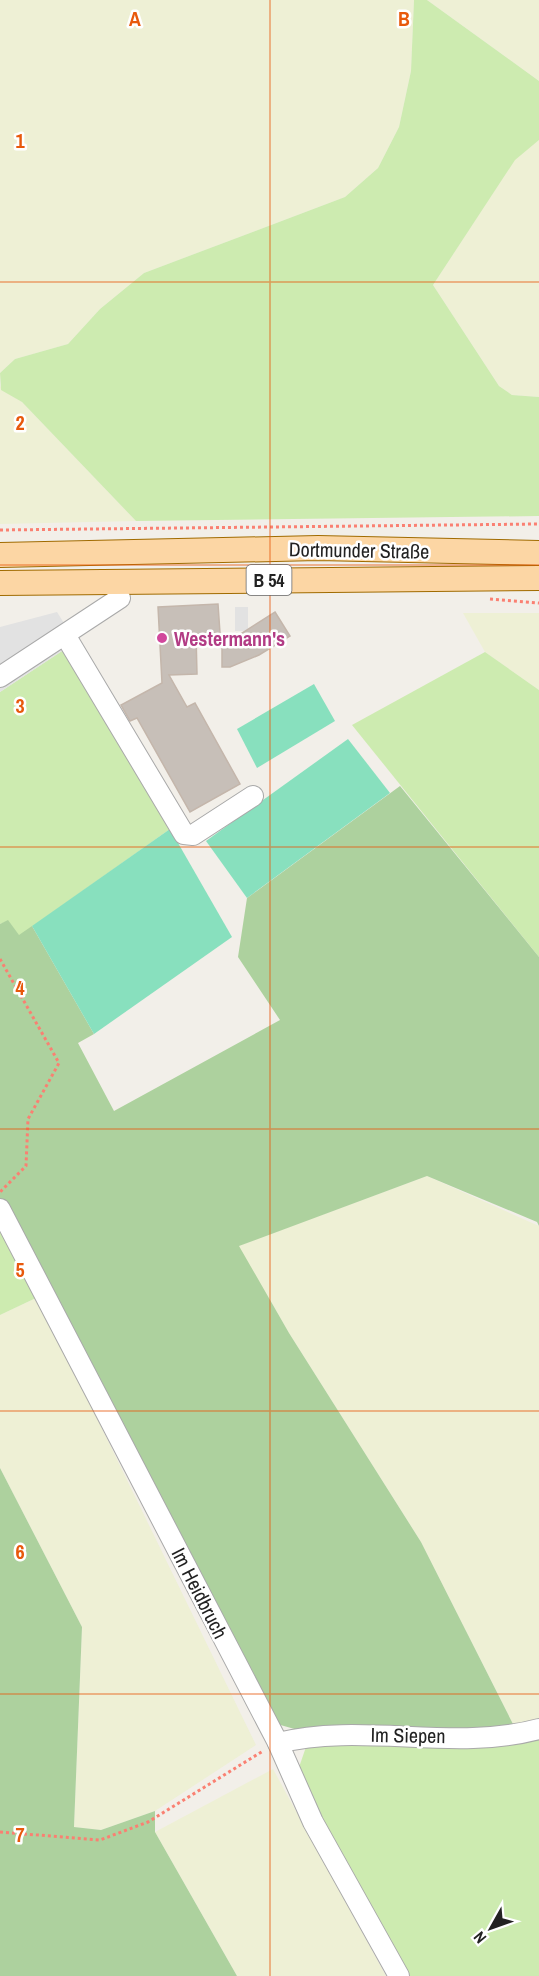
<svg xmlns="http://www.w3.org/2000/svg" width="539" height="1976" viewBox="0 0 539 1976" font-family="'Archivo Narrow',sans-serif">
	<rect width="100%" height="100%" fill="#f2efe9"/>
	<g fill="#eef0d5">
		<path d="M0,0H414L411,71L399,127L378,168L345,197L144,273L100,309L68,344L15,359L0,373Z"/>
		<path d="M427,0H539V81L445,13Z"/>
		<path d="M539,140V397L512,395L499,386L433,285L515,159Z"/>
		<path d="M0,385L2,390L22,402L136,521L0,524Z"/>
		<path d="M463,613H539V690L485,652Z"/>
		<path d="M427,1176L539,1226V1718L514,1726L421,1542L289,1333L238,1246Z"/>
		<path d="M38,1297L256,1745L155,1811L101,1830L74,1827L82,1627L0,1468V1315Z"/>
		<path d="M273,1769L386,1976H237L155,1832Z"/>
	</g>
	<g fill="#cdebb0">
		<path d="M414,0H427L539,81V140L515,160L433,285L499,386L512,395L539,397V516L136,521L22,402L1,390L0,373L15,359L68,344L100,309L144,273L345,197L378,168L399,127L411,71Z"/>
		<path d="M65,649L170,829L19,936L8,921L0,924V692Z"/>
		<path d="M485,652L539,690V957L352,725Z"/>
		<path d="M0,1231L38,1297L0,1315Z"/>
		<path d="M539,1737V1976H405L295,1779L307,1744Z"/>
	</g>
	<g fill="#add19e">
		<path d="M400,786L539,957V1226L537,1222L427,1176L239,1246L289,1333L421,1542L514,1726L459,1730H298L277,1724L0,1207V924L8,920L19,935L32,926L94,1034L78,1043L114,1111L280,1020L238,957L247,898Z"/>
		<path d="M0,1468L82,1627L74,1827L101,1830L155,1811V1832L237,1976H0Z"/>
	</g>
	<g fill="#88e0be">
		<path d="M314,684L335,721L257,768L237,729Z"/>
		<path d="M348,739L390,793L247,898L206,841Z"/>
		<path d="M170,829L232,937L94,1034L32,926Z"/>
	</g>
	<g fill="#e2e2e2">
		<path d="M235,607H248V629L244,631H235Z"/>
		<path d="M57,612L67,628L0,671V627Z"/>
		<path d="M61,641L65,649L0,692V681Z"/>
	</g>
	<g fill="#c7bfb8" stroke="#c4b6ab" stroke-width="1.5">
		<path d="M218,604L220,633L196,634L197,674L169,675L187,707L195,703L240,784L190,812L137,718L130,721L121,705L162,683L158,607Z"/>
		<path d="M275,612L290,636L259,655L230,667H222V646Z"/>
	</g>
	<g fill="none" stroke-linecap="round" stroke-linejoin="round">
		<defs>
			<g id="minor">
				<path d="M65,635L184,834L193,835L253,796"/>
				<path d="M0,677L120,598"/>
				<path d="M0,1209L278,1743L313,1822L399,1976"/>
				<path d="M278,1743C363,1722 454,1752 539,1729"/>
			</g>
			<g id="major">
				<path d="M0,555L318,548L539,553"/>
				<path d="M0,583L539,578"/>
			</g>
		</defs>
		<use href="#minor" stroke="#a9a9a9" stroke-width="22"/>
		<use href="#major" stroke="#a06b00" stroke-width="26"/>
		<g stroke="#fa8072" stroke-width="3" stroke-dasharray="3 3" stroke-linecap="butt">
			<path d="M0,530L539,524"/>
			<path d="M490,599L539,603"/>
			<path d="M0,959L59,1063L28,1119L26,1166L0,1192"/>
			<path d="M0,1832L100,1840L148,1822L263,1751"/>
		</g>
		<use href="#minor" stroke="#fff" stroke-width="20"/>
		<use href="#major" stroke="#fcd6a4" stroke-width="24"/>
	</g>
	<path fill="none" stroke="#e8590c" stroke-width="1.5" stroke-opacity="0.55" d="M270,0V1976M0,282H539M0,565H539M0,847H539M0,1129H539M0,1411H539M0,1694H539"/>
	<circle fill="#d1479c" stroke="#fff" stroke-width="2" cx="162" cy="638" r="6"/>
	<g text-anchor="middle" dominant-baseline="central" stroke-width="5" stroke-linejoin="round" paint-order="stroke">
		<rect fill="#fff" stroke="#646464" stroke-width="1.5" x="246.5" y="565" width="45" height="30" rx="4.5"/>
		<g font-size="18" font-weight="bold" fill="#222">
			<text x="269" y="580">B 54</text>
		</g>
		<g font-size="20" fill="#222" stroke="#fff">
			<text transform="translate(359 550) rotate(1)">Dortmunder Straße</text>
			<text transform="translate(200 1593) rotate(63)">Im Heidbruch</text>
			<text transform="translate(408 1735) rotate(1)">Im Siepen</text>
		</g>
		<g font-size="20" font-weight="bold" fill="#b23c85" stroke="#fff" text-anchor="start">
			<text x="174" y="638">Westermann's</text>
		</g>
	</g>
	<g font-size="20" text-anchor="middle" font-weight="bold" fill="#e8590c" stroke="#fff" stroke-width="5" stroke-linejoin="round" paint-order="stroke">
		<text x="135" y="26">A</text>
		<text x="404" y="26">B</text>
		<text x="20" y="148">1</text>
		<text x="20" y="430">2</text>
		<text x="20" y="713">3</text>
		<text x="20" y="995">4</text>
		<text x="20" y="1277">5</text>
		<text x="20" y="1559">6</text>
		<text x="20" y="1842">7</text>
	</g>
	<g transform="translate(491 1928) rotate(230)" stroke="#ffffff" stroke-width="4.5" paint-order="stroke">
	<path d="M0-4.5L10 22L0 15L-10 22Z" fill="#222222"/>
	<text y="-9" font-size="16" font-weight="bold" text-anchor="middle" fill="#222222">N</text>
	</g>
</svg>
